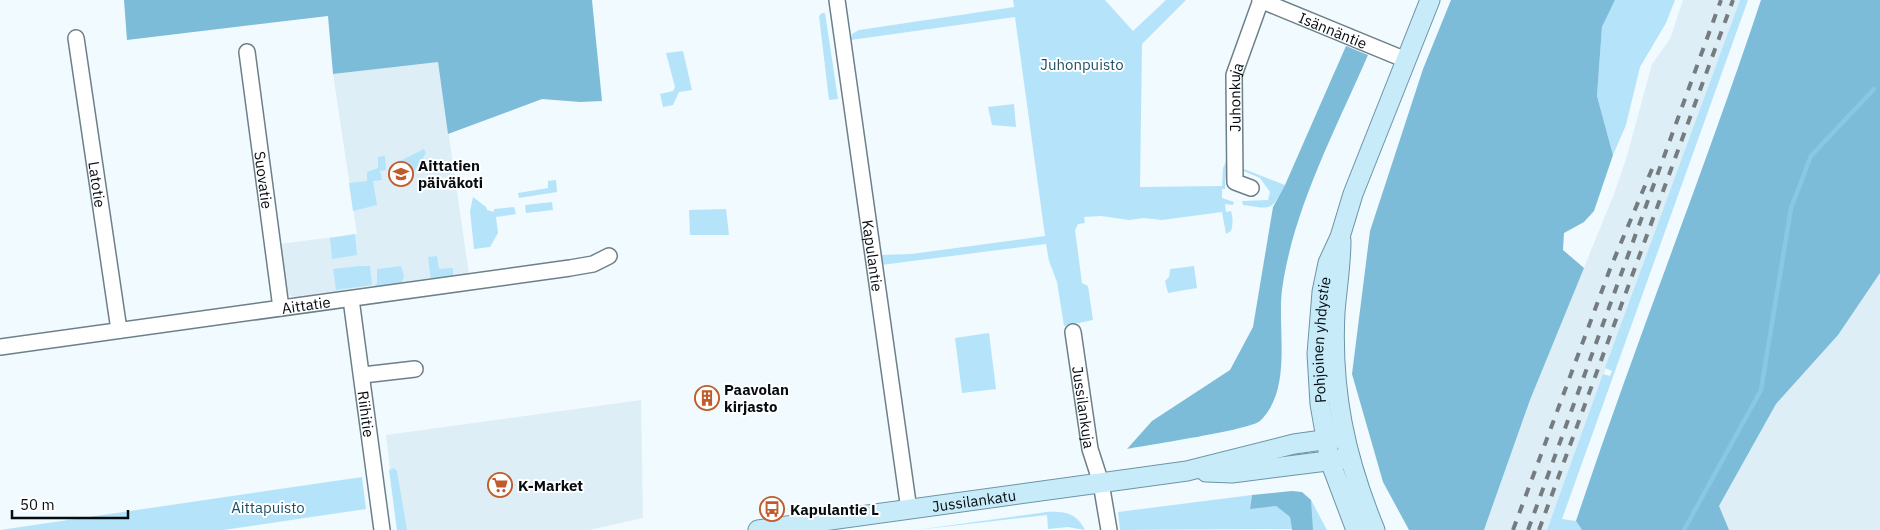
<svg xmlns="http://www.w3.org/2000/svg" width="1880" height="530" viewBox="0 0 1880 530" font-family="'IBM Plex Sans',sans-serif">
	<rect width="100%" height="100%" fill="#f1fafe"/>
	<g fill="#deeef7">
		<path d="M1683,0H1740L1547,530H1484L1530,400L1614,194L1627,156L1652,64L1670,39Z"/>
		<path d="M438,61L469,274L296,298L289,295L285,292L279,244L357,234L333,74Z"/>
		<path d="M1880,273V530H1723L1719,506L1776,404L1838,335Z"/>
		<path d="M641,400L643,518L589,530H397L386,435Z"/>
	</g>
	<g fill="#b5e4fa">
		<path d="M1013,0H1105L1133,31L1166,0H1186L1142,44L1140,187L1222,186L1223,168L1227,159L1225,189H1222V198L1234,202L1233,205L1225,204L1226,212L1231,211C1233,218 1233,224 1231,231L1226,234L1222,212L1162,220L1144,218L1129,220L1101,216L1084,217L1085,223L1078,224L1075,230L1082,283L1088,286L1093,320L1064,326L1057,282L1049,261L1046,244L881,265L880,255L911,254L1045,236L1015,17L851,40L852,34L859,30L1014,7Z"/>
		<path d="M1615,0H1675L1666,23L1640,67L1626,125L1613,155L1597,96L1602,27Z"/>
		<path d="M1740,0H1748L1562,519L1576,521L1582,530H1547L1603,374L1610,376L1612,371L1605,368Z"/>
		<path d="M822,13H825L838,99L829,100L819,16Z"/>
		<path d="M683,51L692,90L679,92L673,105L663,107L660,94L673,91L675,87L666,53Z"/>
		<path d="M1014,104L1016,127L992,125L988,107Z"/>
		<path d="M424,149L426,153L414,172L399,178L396,163Z"/>
		<path d="M385,156L386,170L380,171L382,180L373,181L377,205L353,211L349,183L367,181V172L378,168V157Z"/>
		<path d="M1244,169L1285,185C1270,212 1273,209 1243,205L1242,201L1268,200L1270,192L1260,178L1241,170Z"/>
		<path d="M556,180L557,192L519,198L518,193L548,188V181Z"/>
		<path d="M473,197L486,207L487,210L494,212V209L514,207L516,214L496,217L498,233L490,247L474,249L470,211Z"/>
		<path d="M552,202L553,210L526,213L525,205Z"/>
		<path d="M726,209L729,235H690L689,210Z"/>
		<path d="M355,234L357,255L332,259L330,238Z"/>
		<path d="M437,256L439,269L453,268V276L431,280L428,257Z"/>
		<path d="M359,266H370L372,285L336,290L333,269Z"/>
		<path d="M401,266L404,276L401,285L372,289L377,283V269Z"/>
		<path d="M1194,266L1197,288L1168,293L1165,281L1169,277L1170,269Z"/>
		<path d="M989,333L996,389L962,393L955,338Z"/>
		<path d="M394,468L397,471L407,530H397L389,470Z"/>
		<path d="M362,477L366,509L223,530H0Z"/>
		<path d="M1252,495L1250,508L1276,506L1290,517L1292,529L1120,530L1118,512Z"/>
		<path d="M1311,500L1327,530H1313L1311,528Z"/>
		<path d="M1047,512C1064,511 1077,513 1085,530L1068,527L1048,529L1047,515L916,530Z"/>
	</g>
	<g fill="#7dbcd8">
		<path d="M124,0H592L602,101L580,102L542,99L448,134L438,62L333,74L328,16L127,40Z"/>
		<path d="M1451,0H1615L1602,27L1597,96L1613,155L1594,211L1584,222L1564,233L1563,250L1584,268L1530,400L1484,530H1409L1383,482L1352,374L1370,231L1423,69Z"/>
		<path d="M1761,0H1880V273L1838,335L1776,404L1719,506L1729,530H1582L1576,521C1634,346 1703,175 1761,0Z"/>
		<path d="M1346,46L1368,55C1336,129 1293,209 1282,290C1277,330 1293,389 1260,421C1250,430 1147,445 1127,449L1152,421L1230,370L1253,327L1273,207L1285,185Z"/>
		<path d="M1292,491L1302,492L1311,500L1313,530H1292L1290,517L1276,506L1250,509L1252,495Z"/>
	</g>
	<g fill="none" stroke-linecap="round" stroke-linejoin="round">
		<path stroke="#89c8e4" stroke-width="4.5" d="M1684,530L1761,390L1791,208L1811,156L1874,89"/>
		<defs>
			<g id="minor">
				<path id="s1" d="M837,0L909,510"/>
				<path id="s2" d="M1260,0L1406,60"/>
				<path id="s3" d="M76,38L119,330"/>
				<path id="s4" d="M247,52L281,308"/>
				<path id="s5" d="M1251,188L1235,182L1234,75L1261,0"/>
				<path id="s6" d="M351,299L382,530"/>
				<path id="s7" d="M1073,332L1090,449L1101,483L1109,530"/>
				<path id="s8" d="M0,347L570,268L593,264L609,256"/>
				<path d="M363,375L415,369"/>
			</g>
			<g id="major">
				<path d="M1341,240C1341,265 1337,287 1335,312C1331,391 1345,457 1375,530"/>
				<path d="M1206,472L1232,473L1343,459"/>
				<path id="s9" d="M758,530L1187,471L1294,444L1344,437"/>
				<path id="s10" d="M1356,530L1330,461L1320,404L1317,354L1322,292L1328,263L1340,237L1353,194L1430,0"/>
			</g>
		</defs>
		<use href="#minor" stroke="#6c8089" stroke-width="18"/>
		<use href="#major" stroke="#6d94a6" stroke-width="21"/>
		<use href="#minor" stroke="#fff" stroke-width="15"/>
		<use href="#major" stroke="#c8ebfa" stroke-width="19"/>
		<g stroke="#747c80" stroke-width="4" stroke-dasharray="9 9" stroke-linecap="butt">
			<path d="M1513,530L1610,269L1652,169"/>
			<path d="M1528,530L1721,0"/>
			<path d="M1539,530L1733,0"/>
		</g>
	</g>
	<defs>
		<symbol id="school-ring" viewBox="-11 -11 22 22"><circle r="9.5" fill="#fff" stroke="#c15c2a" stroke-width="1.5"/><path d="M0-5L7-2L0 1L-7-2ZM-4 1L0 2.5L4 1V4Q0 6-4 4Z" fill="#c15c2a"/></symbol>
		<symbol id="building-ring" viewBox="-11 -11 22 22"><circle r="9.5" fill="#fff" stroke="#c15c2a" stroke-width="1.5"/><path d="M-4-6H4V6H1V3H-1V6H-4ZM-2.5-4.3h1.7v1.8h-1.7ZM.8-4.3h1.7v1.8H.8ZM-2.5-1h1.7V.8h-1.7ZM.8-1h1.7V.8H.8Z" fill="#c15c2a"/></symbol>
		<symbol id="supermarket-ring" viewBox="-11 -11 22 22"><circle r="9.5" fill="#fff" stroke="#c15c2a" stroke-width="1.5"/><path d="M-6-5.5h2.5l.6 2H6L4.5 2H-2.5L-4.4-4H-6ZM-1.5 3.2a1.3 1.3 0 1 0 .1 0ZM3 3.2a1.3 1.3 0 1 0 .1 0Z" fill="#c15c2a"/></symbol>
		<symbol id="bus-ring" viewBox="-11 -11 22 22"><circle r="9.5" fill="#fff" stroke="#c15c2a" stroke-width="1.5"/><path d="M-5-6H5V4H4V6H2V4H-2V6H-4V4H-5ZM-3.5-4V0h7V-4ZM-3.5 1.2v1.5H-2V1.2ZM2 1.2v1.5H3.5V1.2Z" fill="#c15c2a"/></symbol>
	</defs>
	<g fill-rule="evenodd">
		<use href="#school-ring" x="387" y="160" width="28" height="28"/>
		<use href="#building-ring" x="693" y="384" width="28" height="28"/>
		<use href="#supermarket-ring" x="486" y="471" width="28" height="28"/>
		<use href="#bus-ring" x="758" y="495" width="28" height="28"/>
	</g>
	<g text-anchor="middle" dominant-baseline="central" stroke-width="4" stroke-linejoin="round" paint-order="stroke">
		<g font-size="15" fill="#060d10" stroke="#fff">
			<text stroke="none"><textPath href="#s2" startOffset="79">Isännäntie</textPath></text>
			<text stroke="none"><textPath href="#s5" startOffset="102">Juhonkuja</textPath></text>
			<text stroke="none"><textPath href="#s4" startOffset="129">Suovatie</textPath></text>
			<text stroke="none"><textPath href="#s3" startOffset="148">Latotie</textPath></text>
			<text stroke="none"><textPath href="#s1" startOffset="258">Kapulantie</textPath></text>
			<text stroke="none"><textPath href="#s8" startOffset="309">Aittatie</textPath></text>
			<text stroke="none"><textPath href="#s10" startOffset="196">Pohjoinen yhdystie</textPath></text>
			<text stroke="none"><textPath href="#s7" startOffset="76">Jussilankuja</textPath></text>
			<text stroke="none"><textPath href="#s6" startOffset="116">Riihitie</textPath></text>
			<text stroke="none"><textPath href="#s9" startOffset="218">Jussilankatu</textPath></text>
		</g>
		<g font-size="15" fill="#1e5165" stroke="#fff">
			<text x="1082" y="64">Juhonpuisto</text>
			<text x="268" y="507">Aittapuisto</text>
		</g>
		<g font-size="15" font-weight="bold" fill="#060d10" stroke="#fff" text-anchor="start">
			<text x="418" y="165">Aittatien<tspan x="418" dy="17">päiväkoti</tspan></text>
			<text x="724" y="389">Paavolan<tspan x="724" dy="17">kirjasto</tspan></text>
			<text x="518" y="485">K-Market</text>
			<text x="790" y="509">Kapulantie L</text>
		</g>
	</g>
	<path d="M12 510v8h116v-8" fill="none" stroke="#060d10" stroke-width="2.5"/>
	<text x="20" y="510" font-size="15" fill="#060d10" stroke="#ffffff" stroke-width="4" paint-order="stroke">50 m</text>
</svg>
